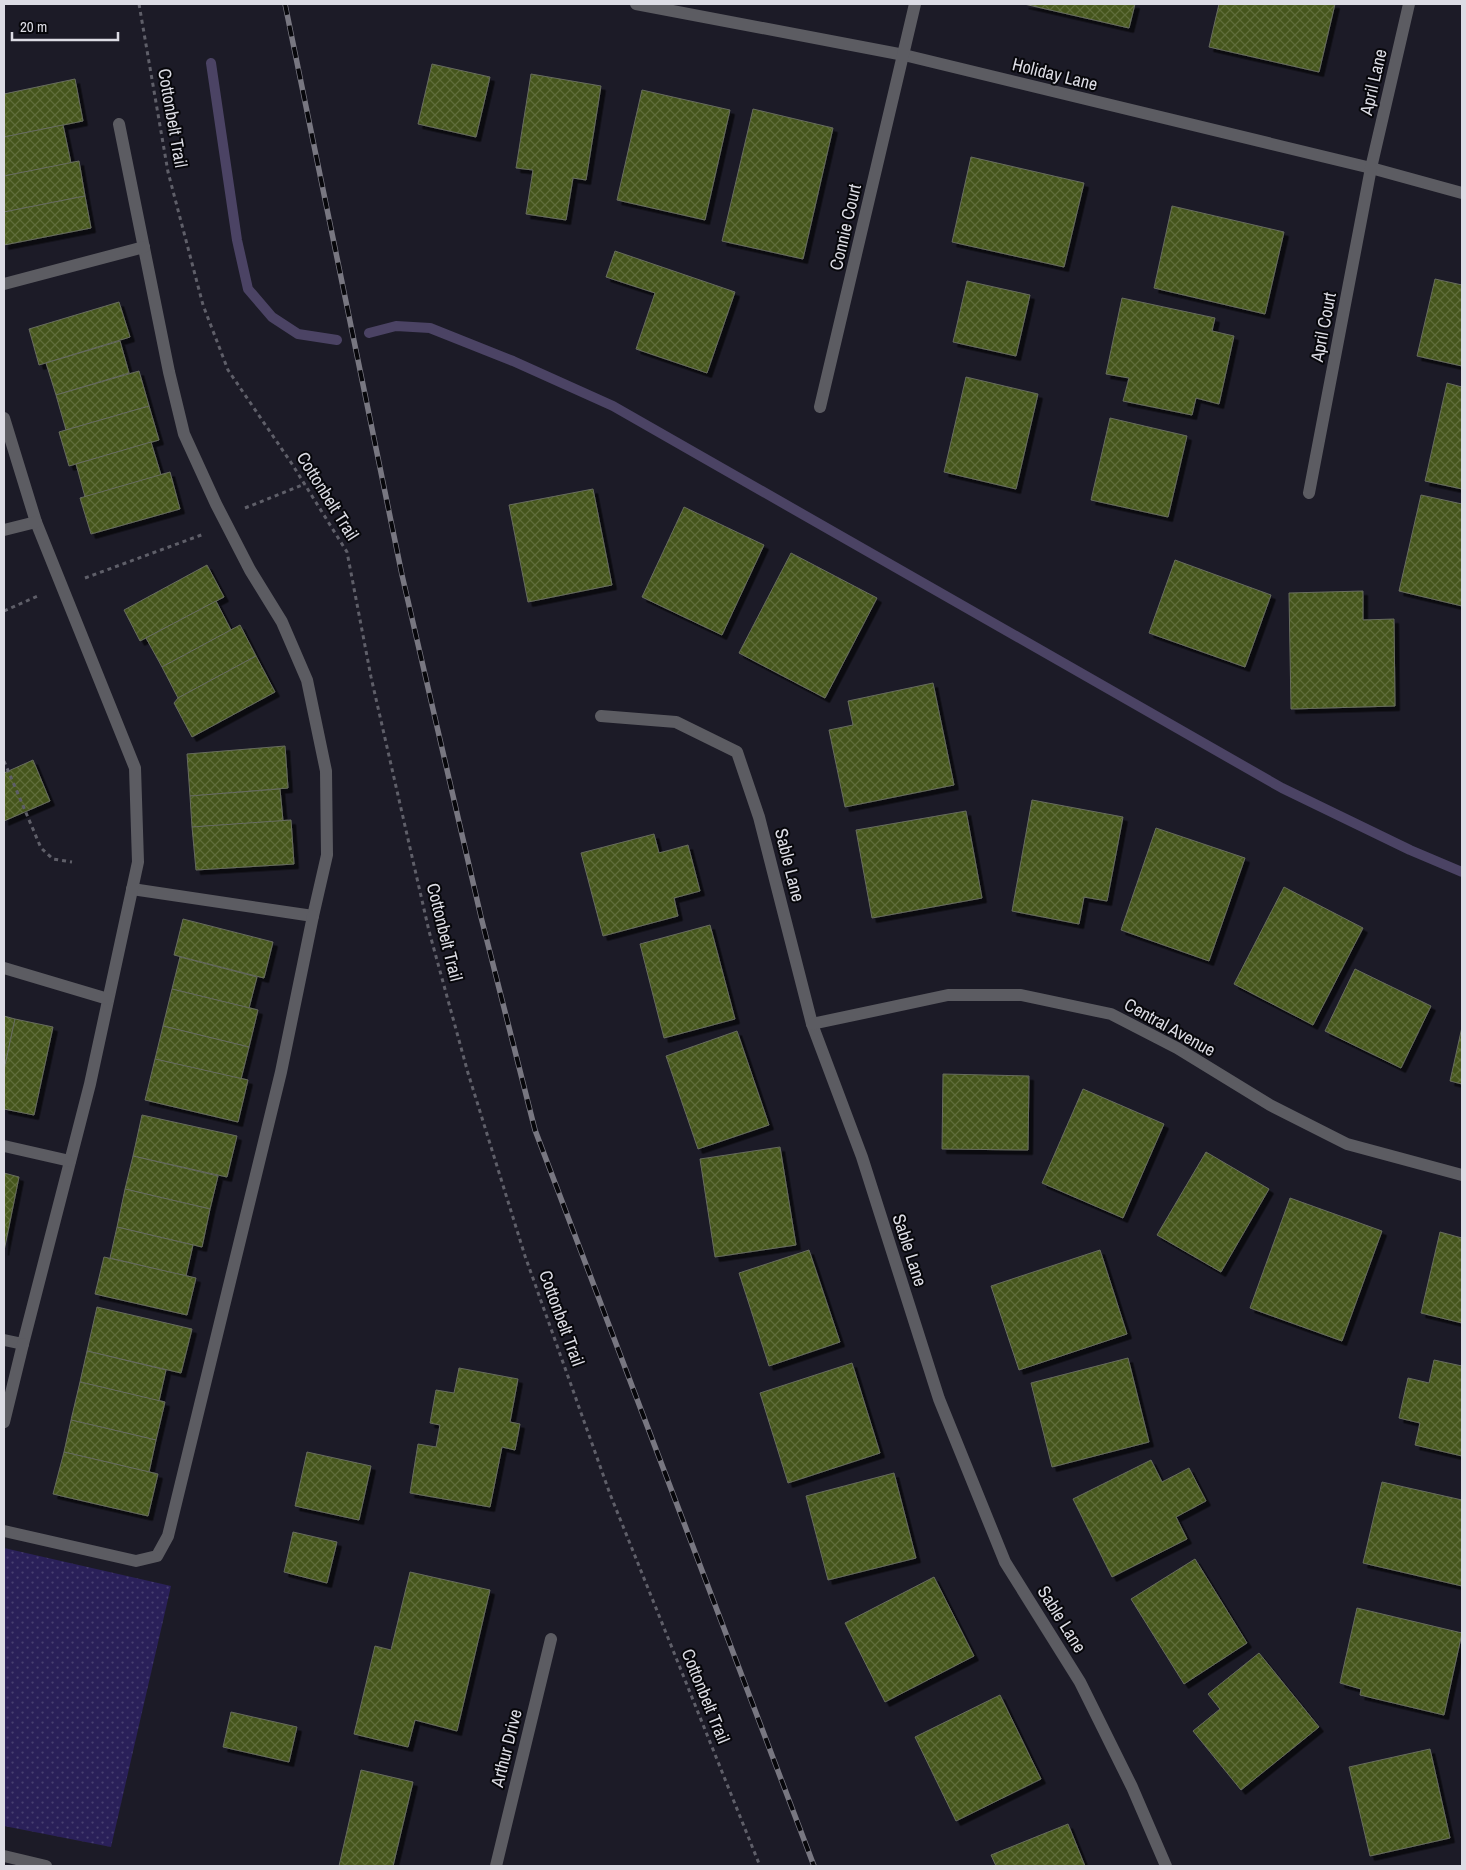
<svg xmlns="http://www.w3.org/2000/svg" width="1466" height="1870" viewBox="0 0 1466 1870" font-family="'Archivo Narrow',sans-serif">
	<defs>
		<pattern id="grass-dots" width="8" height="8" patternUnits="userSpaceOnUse" patternTransform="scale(1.25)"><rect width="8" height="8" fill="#2a2059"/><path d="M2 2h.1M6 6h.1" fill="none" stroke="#484071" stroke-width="1.8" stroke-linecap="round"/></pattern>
		<pattern id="building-cross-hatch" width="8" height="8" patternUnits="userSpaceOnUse" patternTransform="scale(1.25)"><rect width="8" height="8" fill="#45551a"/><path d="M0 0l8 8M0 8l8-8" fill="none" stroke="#5f6d3b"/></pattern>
		<filter id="shadow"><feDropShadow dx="4.5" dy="4.5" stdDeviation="0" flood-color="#0009"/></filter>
	</defs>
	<rect width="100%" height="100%" fill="#1c1b27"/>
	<path fill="url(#grass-dots)" d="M4,1548L171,1586L111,1847L4,1826Z"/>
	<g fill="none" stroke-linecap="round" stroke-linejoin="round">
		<g stroke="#4b4364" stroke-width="10">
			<path d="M211,63L237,240L248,289L272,317L298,334L337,340"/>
			<path d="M369,333L396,326L430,328L513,361L613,406L1282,788L1410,850L1462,872"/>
		</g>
	</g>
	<g fill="url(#building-cross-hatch)" stroke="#676c5e" filter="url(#shadow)">
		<path d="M1024,4H1135L1129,28Z"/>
		<path d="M1219,4H1335L1319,72L1209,47Z"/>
		<path d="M432,64L490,77L476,137L418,124Z"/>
		<path d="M531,74L601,86L586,180L573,178L566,220L526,214L533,170L516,168Z"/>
		<path d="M75,79L83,121L4,137V94Z"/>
		<path d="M642,90L730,110L705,220L617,200Z"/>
		<path d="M753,109L833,128L803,259L722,241Z"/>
		<path d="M63,125L71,163L4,176V137Z"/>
		<path d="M971,157L1084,183L1064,267L952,242Z"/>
		<path d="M79,161L85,196L4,212V176Z"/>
		<path d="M85,196L91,228L4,245V212Z"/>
		<path d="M1172,206L1284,232L1265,314L1154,288Z"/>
		<path d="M615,251L735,292L707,373L636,349L655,293L606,277Z"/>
		<path d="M1435,279L1462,285V366L1417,356Z"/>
		<path d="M967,281L1030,295L1016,356L953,342Z"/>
		<path d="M1122,298L1215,318L1212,331L1234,336L1219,404L1196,398L1192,415L1123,401L1129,378L1106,374Z"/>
		<path d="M119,302L130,337L39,365L29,329Z"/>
		<path d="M120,341L129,373L56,395L46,363Z"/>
		<path d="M139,371L149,406L66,430L56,395Z"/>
		<path d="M966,377L1038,394L1016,489L944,472Z"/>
		<path d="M1447,383L1462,387V489L1425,481Z"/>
		<path d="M149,406L159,440L69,466L59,432Z"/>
		<path d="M1110,418L1187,436L1168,517L1091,500Z"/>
		<path d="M151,442L161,475L85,497L76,464Z"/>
		<path d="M170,472L180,509L91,534L80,498Z"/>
		<path d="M593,489L612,585L528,602L509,505Z"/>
		<path d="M1421,495L1462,504V606L1399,591Z"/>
		<path d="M684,507L764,545L722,635L642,597Z"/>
		<path d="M791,553L877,598L825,698L739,653Z"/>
		<path d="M1175,560L1271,595L1245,667L1149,633Z"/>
		<path d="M207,565L224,597L140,641L124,610Z"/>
		<path d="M1363,591V620L1394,619L1395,706L1291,709L1289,593Z"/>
		<path d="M216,601L231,630L162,667L146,638Z"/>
		<path d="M240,625L256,656L178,698L162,667Z"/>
		<path d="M256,656L275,692L192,737L174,703L178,698Z"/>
		<path d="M933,683L954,785L845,807L829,730L853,725L848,701Z"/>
		<path d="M285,746L288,788L190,796L187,754Z"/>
		<path d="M33,760L50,801L4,821V773Z"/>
		<path d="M280,789L283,821L192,827L190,796Z"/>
		<path d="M1032,800L1123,817L1107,901L1084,897L1079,924L1012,911Z"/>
		<path d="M966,811L982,898L872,918L856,830Z"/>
		<path d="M291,820L294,864L196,870L192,827Z"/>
		<path d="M1156,828L1245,858L1209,961L1121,930Z"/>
		<path d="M654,834L659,853L688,845L700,891L674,898L678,916L603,936L581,853Z"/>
		<path d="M1284,887L1363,928L1313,1025L1234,984Z"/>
		<path d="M183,919L273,942L264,978L174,955Z"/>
		<path d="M710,925L735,1019L664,1038L640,944Z"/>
		<path d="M180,957L257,977L249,1008L172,989Z"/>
		<path d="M1355,969L1431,1006L1401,1068L1325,1031Z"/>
		<path d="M172,989L258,1010L249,1047L163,1026Z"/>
		<path d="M4,1016L15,1019L4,1070Z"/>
		<path d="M15,1019L53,1027L34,1115L4,1109V1070Z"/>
		<path d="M163,1026L249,1047L241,1079L155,1059Z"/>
		<path d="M1462,1027V1084L1450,1081Z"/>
		<path d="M737,1031L769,1125L698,1149L666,1056Z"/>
		<path d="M155,1059L248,1080L238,1122L145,1100Z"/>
		<path d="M943,1074L1029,1076L1028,1150L942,1149Z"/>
		<path d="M1083,1089L1164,1124L1123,1218L1042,1183Z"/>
		<path d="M142,1115L237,1136L227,1177L133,1156Z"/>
		<path d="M780,1147L796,1245L715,1257L700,1159Z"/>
		<path d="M1206,1152L1269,1189L1221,1272L1157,1235Z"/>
		<path d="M133,1156L218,1176L210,1209L125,1189Z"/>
		<path d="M4,1173L19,1177L4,1251Z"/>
		<path d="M125,1189L210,1209L202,1247L117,1227Z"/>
		<path d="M1290,1198L1382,1231L1342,1341L1250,1308Z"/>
		<path d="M117,1227L193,1245L186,1276L110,1258Z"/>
		<path d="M1440,1232L1462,1238V1323L1421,1313Z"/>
		<path d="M809,1250L840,1342L769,1366L739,1273Z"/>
		<path d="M1100,1250L1127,1334L1019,1370L991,1286Z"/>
		<path d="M104,1257L196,1278L187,1315L95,1294Z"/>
		<path d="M97,1307L192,1329L181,1373L87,1351Z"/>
		<path d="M87,1351L166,1370L159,1401L80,1382Z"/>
		<path d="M1128,1358L1149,1442L1052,1467L1031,1383Z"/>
		<path d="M1434,1360L1462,1366V1456L1415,1445L1420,1423L1399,1418L1408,1378L1429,1383Z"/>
		<path d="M852,1363L880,1453L788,1483L760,1393Z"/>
		<path d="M459,1368L518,1379L510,1422L520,1424L515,1450L502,1447L490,1507L410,1493L418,1444L436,1447L440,1425L430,1423L436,1390L454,1393Z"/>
		<path d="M80,1382L165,1402L156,1440L71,1420Z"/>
		<path d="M71,1420L156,1440L149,1472L64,1452Z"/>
		<path d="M64,1452L158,1474L148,1516L53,1494Z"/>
		<path d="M307,1452L371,1466L359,1520L295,1506Z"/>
		<path d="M1151,1460L1162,1482L1189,1468L1206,1501L1176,1517L1187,1539L1112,1577L1073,1499Z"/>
		<path d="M894,1473L916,1558L828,1580L806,1496Z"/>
		<path d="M1382,1482L1462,1500V1586L1363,1563Z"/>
		<path d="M293,1532L337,1542L327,1583L284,1572Z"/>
		<path d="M1195,1559L1247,1643L1184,1684L1131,1599Z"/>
		<path d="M410,1572L490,1590L457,1731L415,1720L408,1747L354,1734L375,1646L391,1650Z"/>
		<path d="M934,1577L974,1656L885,1702L845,1623Z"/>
		<path d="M1357,1608L1462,1633L1444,1715L1360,1695L1361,1689L1340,1683Z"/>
		<path d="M1259,1653L1319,1727L1241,1790L1193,1731L1220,1709L1208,1694Z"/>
		<path d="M1000,1695L1041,1779L956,1821L915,1737Z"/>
		<path d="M231,1712L297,1727L289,1762L223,1747Z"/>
		<path d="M1430,1749L1450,1838L1370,1856L1349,1767Z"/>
		<path d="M361,1770L413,1782L393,1866H339Z"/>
		<path d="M1068,1824L1085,1866H996L991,1855Z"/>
	</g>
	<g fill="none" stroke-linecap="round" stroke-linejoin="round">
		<g stroke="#5f5f69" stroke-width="3" stroke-dasharray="4 4" stroke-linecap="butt">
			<path d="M139,4L168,172L203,305L228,370L292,464L347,552L371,677L429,931L468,1073L525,1256L610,1494L760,1866"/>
			<path d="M245,508L305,484"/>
			<path d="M85,578L204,534"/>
			<path d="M4,611L40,595"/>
			<path d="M4,761L41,848L53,859L72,862"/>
		</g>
		<g stroke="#5c5c62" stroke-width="12">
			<path d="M636,4L904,55L1371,168L1462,193"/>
			<path d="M119,124L169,372L184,434L216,504L250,570L282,622L307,680L326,771L327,855L313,916L132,889"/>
			<path d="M4,284L144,247"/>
			<path d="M820,407L915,4"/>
			<path d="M4,418L36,522L135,768L138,862L90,1084L23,1344L4,1340"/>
			<path d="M1309,493L1371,168L1409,4"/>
			<path d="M4,530L36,522"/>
			<path d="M601,716L676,722L737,752L759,817L812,1024L862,1157L939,1399L1005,1562L1080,1682L1132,1787L1166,1866"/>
			<path d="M4,968L108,999"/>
			<path d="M812,1024L948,995H1021L1111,1014L1177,1048L1270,1105L1347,1144L1462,1175"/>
			<path d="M4,1146L70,1161"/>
			<path d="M4,1422L23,1344"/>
			<path d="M4,1531L136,1561L157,1556L168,1536L281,1072L313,916"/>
			<path d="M4,1856L46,1866"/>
			<path d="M496,1866L551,1639"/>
		</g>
		<defs>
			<path id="rail" d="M285,4L402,575L481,917L535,1130L814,1866"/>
		</defs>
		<use href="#rail" stroke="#787781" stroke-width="5.5"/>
		<use href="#rail" stroke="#07070b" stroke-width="4" stroke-dasharray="11" stroke-linecap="butt"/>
	</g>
	<g text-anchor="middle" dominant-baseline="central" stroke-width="4" stroke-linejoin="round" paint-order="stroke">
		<g font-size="18" fill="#dcdce4" stroke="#07070b">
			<text transform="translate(1055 74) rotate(14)">Holiday Lane</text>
			<text transform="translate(1373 82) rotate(-77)">April Lane</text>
			<text transform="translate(173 118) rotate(80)">Cottonbelt Trail</text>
			<text transform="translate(845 227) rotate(-77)">Connie Court</text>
			<text transform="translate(1323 327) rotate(-79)">April Court</text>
			<text transform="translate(328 496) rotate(58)">Cottonbelt Trail</text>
			<text transform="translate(790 865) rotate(76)">Sable Lane</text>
			<text transform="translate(445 932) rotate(76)">Cottonbelt Trail</text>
			<text transform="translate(1170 1027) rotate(29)">Central Avenue</text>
			<text transform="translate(910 1250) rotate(72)">Sable Lane</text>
			<text transform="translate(562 1318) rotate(70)">Cottonbelt Trail</text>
			<text transform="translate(1062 1619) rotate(58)">Sable Lane</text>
			<text transform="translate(706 1696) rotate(68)">Cottonbelt Trail</text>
			<text transform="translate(506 1748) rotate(-76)">Arthur Drive</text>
		</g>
	</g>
	<rect width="1466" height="1870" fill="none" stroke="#dcdce4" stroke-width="10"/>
	<path d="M12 32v8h106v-8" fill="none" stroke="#dcdce4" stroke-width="2.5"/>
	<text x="20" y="32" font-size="15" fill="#dcdce4" stroke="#07070b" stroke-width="4" paint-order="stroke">20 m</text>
</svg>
